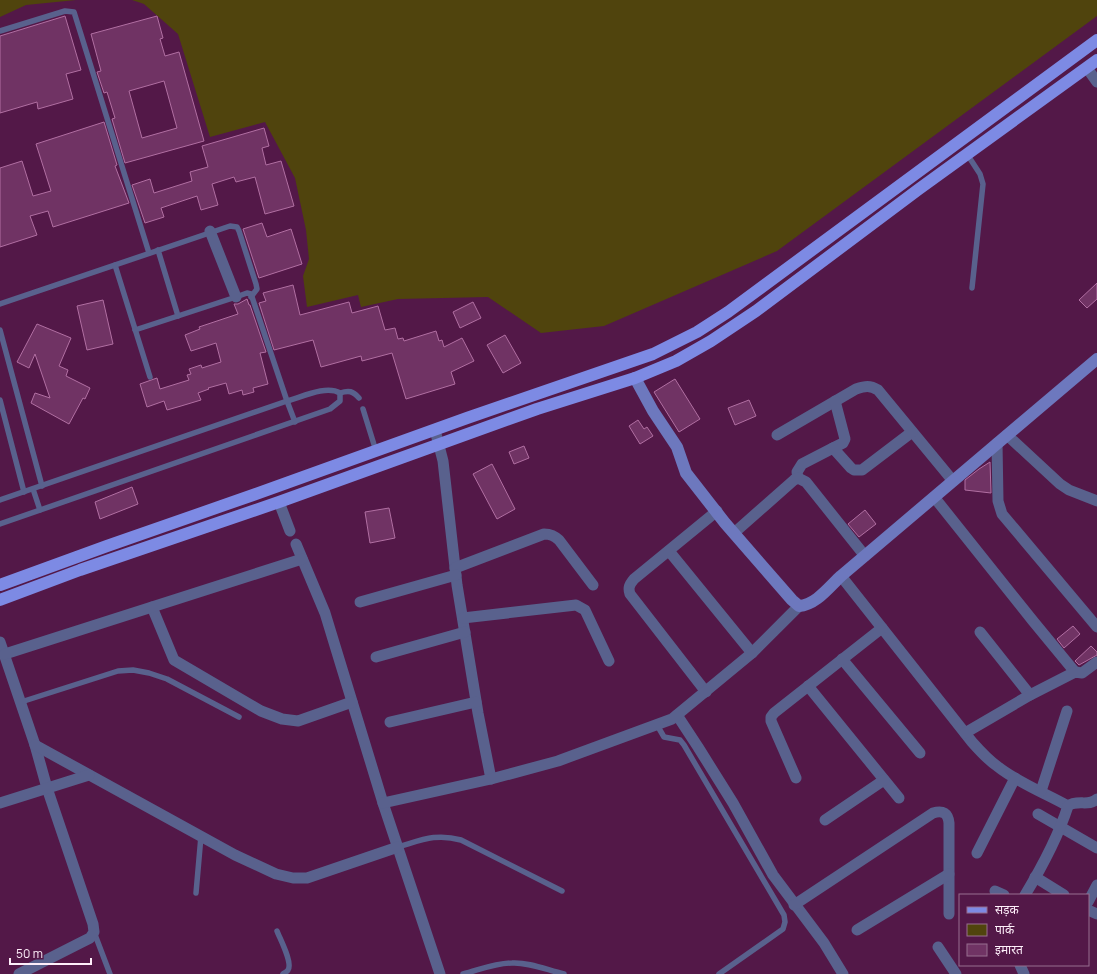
<svg xmlns="http://www.w3.org/2000/svg" width="1097" height="974" viewBox="0 0 1097 974" font-family="Manrope,'Noto Sans Devanagari',sans-serif">
	<rect width="100%" height="100%" fill="#531848"/>
	<g fill="#50440d">
		<path d="M0,0H76L26,5L0,17Z"/>
		<path d="M132,0H1097V16L777,251L604,326L541,333L488,297L398,299L361,307L358,295L307,307L303,276L309,259L306,230L295,178L265,122L210,137L178,34L144,4Z"/>
	</g>
	<g fill="#703364" stroke="#b16fa2" fill-rule="evenodd">
		<path d="M65,16L81,70L66,74L73,99L38,109L37,102L0,113V36Z"/>
		<path d="M157,16L163,38L160,39L165,56L179,52L204,141L125,163L112,119L115,118L107,92L104,93L97,72L101,71L91,34ZM164,81L177,128L142,138L129,91Z"/>
		<path d="M104,122L117,165L115,166L129,203L53,227L48,211L30,216L37,235L0,247V168L22,161L33,196L51,191L36,144Z"/>
		<path d="M264,128L269,146L262,148L266,165L281,161L294,206L265,214L255,177L236,182L234,177L212,184L218,205L201,210L197,196L161,208L164,217L145,223L132,185L150,179L154,193L192,181L190,172L208,167L202,146Z"/>
		<path d="M262,223L267,237L291,229L302,264L259,278L243,229Z"/>
		<path d="M1097,283V299L1087,308L1079,300Z"/>
		<path d="M293,285L300,315L349,302L352,313L378,306L385,330L395,328L398,339L403,338L404,341L436,331L439,341L442,340L444,347L462,338L474,361L451,372L455,384L406,399L392,353L362,361L361,356L321,367L313,340L274,350L259,303L266,301L263,293Z"/>
		<path d="M247,299L249,305H250L266,352L260,353L268,384L253,388L254,392L243,395L242,390L229,394L226,383L208,388L209,389L198,393L201,400L181,406L167,410L164,401L147,407L140,384L157,378L160,389L189,380L187,375L191,374L189,369L201,365L202,368L221,362L216,343L191,351L185,335L200,329L199,327L238,314L234,304H238Z"/>
		<path d="M103,300L113,344L87,350L77,306Z"/>
		<path d="M473,302L481,318L460,328L453,312Z"/>
		<path d="M37,324L71,338L59,366L68,370L66,376L90,388L85,399L83,398L69,424L31,403L35,393L50,398L35,354L29,368L17,362Z"/>
		<path d="M505,335L521,363L503,373L487,345Z"/>
		<path d="M675,379L700,419L679,432L654,392Z"/>
		<path d="M749,400L756,416L735,425L728,408Z"/>
		<path d="M638,420L644,429L647,427L653,436L640,444L629,426Z"/>
		<path d="M524,446L529,458L514,464L509,452Z"/>
		<path d="M990,462L991,493L965,490V480L979,469Z"/>
		<path d="M492,464L515,509L497,519L473,474Z"/>
		<path d="M132,487L138,504L100,519L95,502Z"/>
		<path d="M389,508L395,538L370,543L365,512Z"/>
		<path d="M865,510L876,524L859,537L848,524Z"/>
		<path d="M1073,626L1080,634L1064,648L1057,639Z"/>
		<path d="M1091,646L1097,652V655L1079,665L1075,661Z"/>
	</g>
	<g fill="none" stroke-linecap="round" stroke-linejoin="round">
		<g stroke="#59618d" stroke-width="5.5">
			<path d="M0,31L65,11L74,12L149,253"/>
			<path d="M967,154L980,174L983,184L972,288"/>
			<path d="M158,250L178,316"/>
			<path d="M115,265L150,377"/>
			<path d="M0,304L230,226L237,227L239,231L256,284L257,289L251,297"/>
			<path d="M0,330L42,486"/>
			<path d="M135,330L236,297L247,293L251,294L287,401L295,422"/>
			<path d="M340,393C349,390 353,391 359,398"/>
			<path d="M0,400L24,492"/>
			<path d="M363,409L376,451"/>
			<path d="M33,489L40,510"/>
			<path d="M0,500L287,401C302,397 326,385 340,393V401L330,409L0,524"/>
			<path d="M21,702L118,671L133,670L149,673L167,679L239,717"/>
			<path d="M657,725L664,737L680,740L684,745L784,915L785,922L783,929L719,974"/>
			<path d="M398,847C422,840 436,833 461,840L562,891"/>
			<path d="M196,893L201,836"/>
			<path d="M277,931C280,939 293,963 288,970C287,972 284,973 283,974"/>
			<path d="M94,932L110,974"/>
			<path d="M463,974C479,970 495,963 512,963C529,962 547,970 564,974"/>
		</g>
		<g stroke="#59618d" stroke-width="11">
			<path d="M1087,68L1097,82"/>
			<path d="M210,231L236,297"/>
			<path d="M435,430L443,461L457,585L478,713L491,779"/>
			<path d="M777,435L856,389C865,386 870,385 878,390L953,481"/>
			<path d="M1007,435L1060,484L1069,490L1097,501"/>
			<path d="M997,443L998,501L1002,514L1097,627"/>
			<path d="M833,448L843,443L845,439L835,401"/>
			<path d="M798,478L797,472L802,464L833,448L851,468L854,470H862L912,432"/>
			<path d="M934,497L1033,621L1075,672"/>
			<path d="M279,502L290,531"/>
			<path d="M734,533L794,480L798,478L806,482L865,556"/>
			<path d="M296,544L325,613L383,803L440,974"/>
			<path d="M669,551L752,653"/>
			<path d="M455,568L544,534C551,534 554,536 559,540L593,585"/>
			<path d="M841,576L972,742C980,751 988,760 997,766C1018,783 1045,793 1068,806"/>
			<path d="M360,602L456,575"/>
			<path d="M152,607L174,660L261,711L282,719L298,721L352,702"/>
			<path d="M463,618L576,605L585,610L609,661"/>
			<path d="M980,632L1030,695"/>
			<path d="M0,642L35,745L47,788L93,924L94,932L90,938L80,943L19,974"/>
			<path d="M5,654L302,559"/>
			<path d="M376,657L465,632"/>
			<path d="M842,659L920,753"/>
			<path d="M808,686L899,798"/>
			<path d="M706,692L630,594C628,588 629,585 634,579L717,511"/>
			<path d="M677,715L698,747L733,803L773,875L824,943L843,974"/>
			<path d="M390,722L476,702"/>
			<path d="M965,733L1030,695L1075,672L1082,673L1097,662"/>
			<path d="M35,745L235,855L276,874L293,878H307L398,847"/>
			<path d="M796,778L771,721V717L774,713L882,628"/>
			<path d="M1041,791L1067,711"/>
			<path d="M0,803L89,775"/>
			<path d="M383,803L491,779L558,761L672,719L752,653L799,606"/>
			<path d="M1038,814L1097,848"/>
			<path d="M825,820L884,780"/>
			<path d="M977,853L1015,778"/>
			<path d="M1035,877L1064,895"/>
			<path d="M995,891L1004,895"/>
			<path d="M1025,895C1042,867 1058,837 1068,806C1077,799 1089,807 1097,799"/>
			<path d="M1088,902L1097,885"/>
			<path d="M794,905L933,813C943,810 948,813 949,823V914"/>
			<path d="M1088,910L1097,914"/>
			<path d="M857,930L949,874"/>
			<path d="M938,947L956,974"/>
			<path d="M1020,965L1024,974"/>
		</g>
		<path stroke="#6d78be" stroke-width="12" d="M635,378L653,411L677,447L686,473L725,523L792,600L799,606C816,605 829,587 841,576L1097,359"/>
		<g stroke="#7d8ae4" stroke-width="12">
			<path d="M0,585L107,546L253,495L467,418L653,354L697,332L728,312L1097,40"/>
			<path d="M0,600L80,570L279,502L537,409L635,378L676,361L711,341L756,311L919,189L1097,60"/>
		</g>
	</g>
	<rect x="959" y="894" width="130" height="72" fill="#531848" stroke="#976e8f"/>
	<rect x="967" y="907" width="20" height="6" fill="#7d8ae4" stroke="#976e8f"/>
	<text x="995" y="914" font-size="12" fill="#feeffa">सड़क</text>
	<rect x="967" y="924" width="20" height="12" fill="#50440d" stroke="#976e8f"/>
	<text x="995" y="934" font-size="12" fill="#feeffa">पार्क</text>
	<rect x="967" y="944" width="20" height="12" fill="#703364" stroke="#976e8f"/>
	<text x="995" y="954" font-size="12" fill="#feeffa">इमारत</text>
	<path d="M10 958v6h81v-6" fill="none" stroke="#feeffa" stroke-width="2"/>
	<text x="16" y="958" font-size="12" fill="#feeffa" stroke="#531848" stroke-width="3" paint-order="stroke">50 m</text>
</svg>
